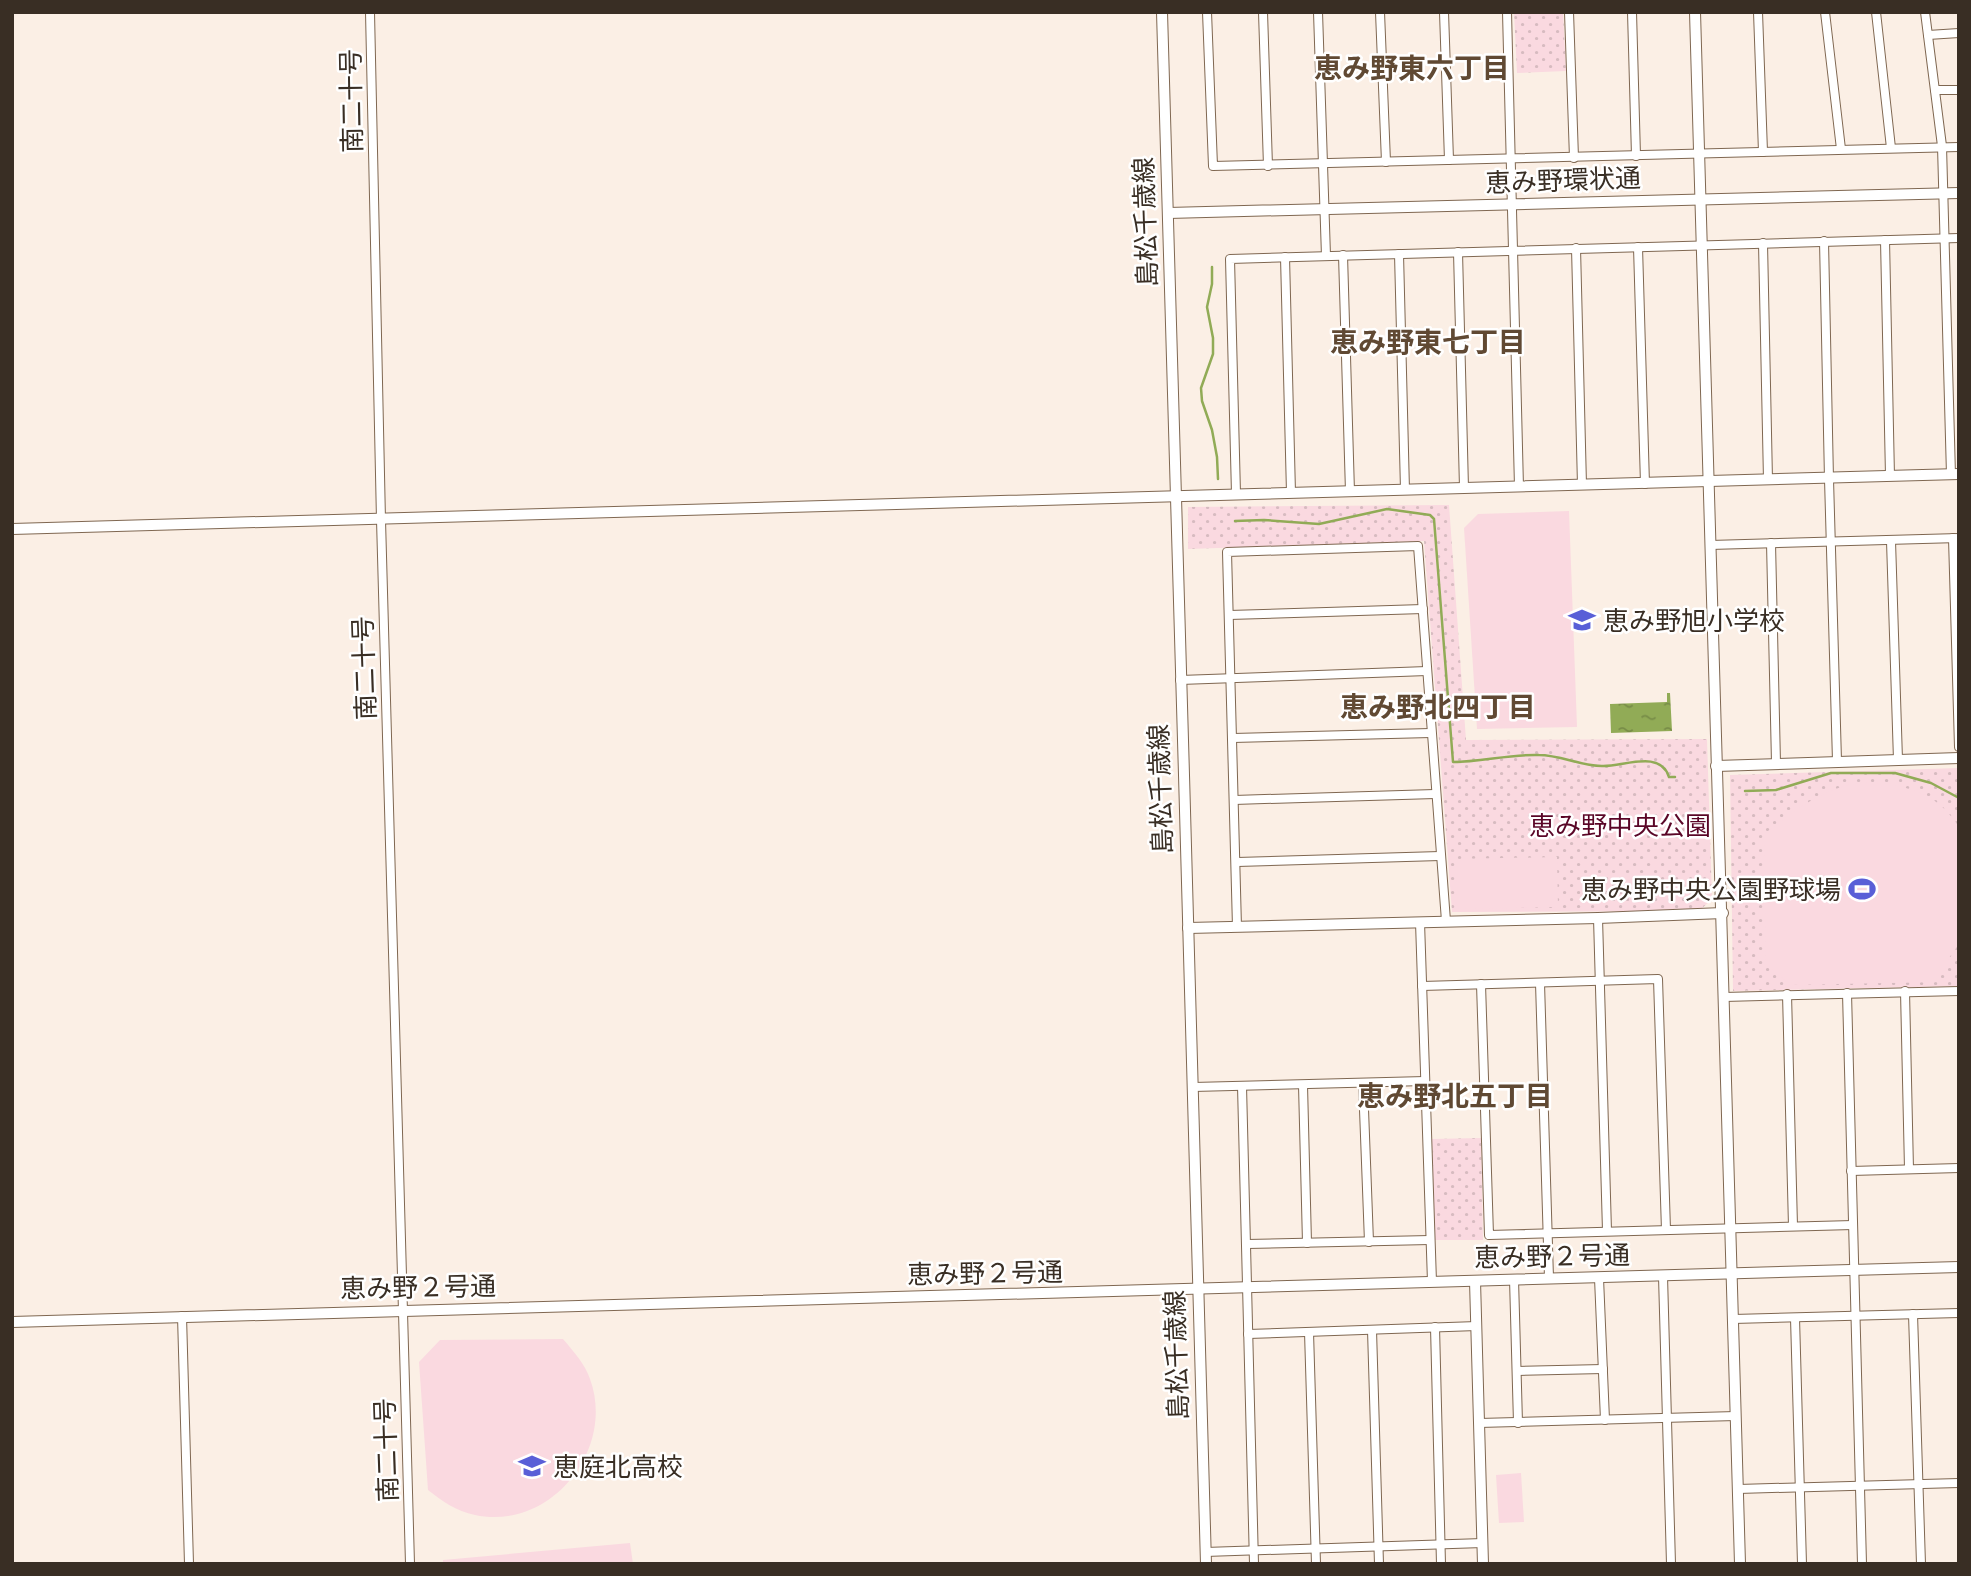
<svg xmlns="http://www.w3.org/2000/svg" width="1971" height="1576" viewBox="0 0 1971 1576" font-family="'PT Sans Narrow','Noto Sans JP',sans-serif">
	<defs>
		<pattern id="grass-dots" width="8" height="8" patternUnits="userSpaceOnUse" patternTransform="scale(1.75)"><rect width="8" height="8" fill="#fad9e0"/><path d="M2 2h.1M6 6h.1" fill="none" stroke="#d7bbc0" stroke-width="1.8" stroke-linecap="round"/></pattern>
		<pattern id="water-ripples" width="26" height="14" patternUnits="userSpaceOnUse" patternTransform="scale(1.75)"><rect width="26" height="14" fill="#91ab56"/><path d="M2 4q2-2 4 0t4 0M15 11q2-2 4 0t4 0" fill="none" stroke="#778c47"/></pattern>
	</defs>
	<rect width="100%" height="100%" fill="#fbefe5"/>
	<g fill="url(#grass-dots)">
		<path d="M1514,12H1563L1566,71L1517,73Z"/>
		<path d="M1449,505L1466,740L1707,739L1712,899L1699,911L1452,912L1424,541L1188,549V507Z"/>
		<path d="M1959,768V986L1733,991L1730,775Z"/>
		<path d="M1481,1138L1483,1240H1435L1432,1139Z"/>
	</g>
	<g fill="#fad9e0">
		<path d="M1569,511L1577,727L1477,729L1464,528L1478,514Z"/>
		<path d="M1867,782C1907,786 1936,791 1959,827V944L1941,969L1940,982L1790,985L1766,963L1764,834C1796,810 1826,785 1867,782Z"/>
		<path d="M1557,857L1558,907L1457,909L1456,859Z"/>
		<path d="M563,1339C574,1352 585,1364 590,1379C616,1450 550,1531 475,1515C456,1511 442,1501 428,1490L419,1362L440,1340Z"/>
		<path d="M1521,1473L1524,1522L1499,1523L1496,1475Z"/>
		<path d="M630,1543L633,1564H443V1560Z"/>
	</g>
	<path fill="url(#water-ripples)" d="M1667,693H1670L1672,731L1611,733L1610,704L1667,702Z"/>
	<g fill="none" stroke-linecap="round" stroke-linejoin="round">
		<g stroke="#91ab56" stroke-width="2.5">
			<path d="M1212,267V284L1207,307L1213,338V354L1201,388L1202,401L1212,430L1217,457L1218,479"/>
			<path d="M1235,521L1264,520L1319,524L1387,509L1430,515L1434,519L1453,762C1481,762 1510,754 1539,755C1560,755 1581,766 1602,766C1623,767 1660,749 1669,777H1675"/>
			<path d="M1745,791L1776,790L1831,773H1895L1931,783L1959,798"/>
		</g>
		<defs>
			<g id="street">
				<path d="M370,12L381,520L410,1564"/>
				<path d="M1207,12L1213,166L1959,147"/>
				<path d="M1263,12L1268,166"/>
				<path d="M1318,12L1326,256"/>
				<path d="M1380,12L1386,162"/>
				<path d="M1444,12L1449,160"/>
				<path d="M1507,12L1519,487"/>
				<path d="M1569,12L1574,158"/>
				<path d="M1632,12L1636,156"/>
				<path d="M1758,12L1763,152"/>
				<path d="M1825,12L1841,149"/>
				<path d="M1876,12L1891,148"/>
				<path d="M1925,12L1942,146L1951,475"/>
				<path d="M1928,35L1959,33"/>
				<path d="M1935,90H1959"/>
				<path d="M1885,240L1890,476"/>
				<path d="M1824,241L1829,479L1837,761"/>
				<path d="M1763,243L1768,480"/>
				<path d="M1638,247L1645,484"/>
				<path d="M1576,248L1582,485"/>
				<path d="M1458,252L1464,488"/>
				<path d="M1399,254L1405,490"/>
				<path d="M1343,255L1350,492"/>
				<path d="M1285,257L1291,493"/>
				<path d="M1236,494L1230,259L1959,238"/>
				<path d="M1953,538L1959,747"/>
				<path d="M1891,541L1898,760"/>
				<path d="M1771,543L1776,763"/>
				<path d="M1710,545L1959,538"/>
				<path d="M1229,615L1423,609"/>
				<path d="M1180,680L1427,671"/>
				<path d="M1233,738L1431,733"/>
				<path d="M1234,800L1435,794"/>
				<path d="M1237,862L1440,856"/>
				<path d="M1598,918L1607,1231"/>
				<path d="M1420,922L1432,1282"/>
				<path d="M1237,927L1227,552L1418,546L1446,921"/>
				<path d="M1540,983L1549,1278"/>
				<path d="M1481,984L1489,1235L1853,1225"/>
				<path d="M1422,986L1658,979L1666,1230"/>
				<path d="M1905,991L1909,1169"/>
				<path d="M1847,993L1862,1564"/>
				<path d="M1787,994L1793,1226"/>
				<path d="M1724,997L1959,991"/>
				<path d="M1363,1083L1369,1242"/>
				<path d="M1303,1085L1307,1243"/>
				<path d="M1242,1086L1254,1564"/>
				<path d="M1193,1087L1425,1081"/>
				<path d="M1851,1171L1959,1168"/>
				<path d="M1247,1244L1430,1240"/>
				<path d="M1663,1276L1671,1564"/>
				<path d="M1599,1278L1605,1420"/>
				<path d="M1514,1279L1518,1423"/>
				<path d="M1913,1314L1921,1564"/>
				<path d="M182,1316L189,1564"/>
				<path d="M1795,1318L1802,1564"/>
				<path d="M1733,1319L1959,1313"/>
				<path d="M1435,1327L1441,1564"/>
				<path d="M1372,1330L1379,1564"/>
				<path d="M1309,1332L1316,1564"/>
				<path d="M1248,1334L1477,1326"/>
				<path d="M1517,1371L1603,1369"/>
				<path d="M1479,1423L1736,1416"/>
				<path d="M1738,1489L1959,1483"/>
				<path d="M1205,1552L1483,1543"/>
			</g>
			<g id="secondary">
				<path d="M1162,12C1177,529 1192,1047 1206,1564"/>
				<path d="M1695,12L1740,1564"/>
				<path d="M1168,213L1959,193"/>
				<path d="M12,529L1959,474"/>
				<path d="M1716,766L1959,758"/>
				<path d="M1188,928L1598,918L1723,913"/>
				<path d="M1475,1281L1483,1564"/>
				<path d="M12,1322L1959,1267"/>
			</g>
		</defs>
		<use href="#street" stroke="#7f6751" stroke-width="10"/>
		<use href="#secondary" stroke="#7f6751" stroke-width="12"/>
		<use href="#street" stroke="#fff" stroke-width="8"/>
		<use href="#secondary" stroke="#fff" stroke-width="10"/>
	</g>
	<defs>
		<symbol id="school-bare" viewBox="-9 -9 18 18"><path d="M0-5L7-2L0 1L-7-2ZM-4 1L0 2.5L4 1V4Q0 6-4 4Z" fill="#595fd7" stroke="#fff" stroke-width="2.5" paint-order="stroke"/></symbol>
		<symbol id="stadium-bare" viewBox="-9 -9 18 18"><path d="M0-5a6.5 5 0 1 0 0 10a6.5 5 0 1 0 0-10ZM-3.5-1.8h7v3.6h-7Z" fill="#595fd7" stroke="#fff" stroke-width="2.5" paint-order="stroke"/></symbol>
	</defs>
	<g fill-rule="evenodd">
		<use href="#school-bare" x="1563" y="601" width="38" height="38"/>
		<use href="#stadium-bare" x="1843" y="870" width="38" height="38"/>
		<use href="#school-bare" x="513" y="1447" width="38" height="38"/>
	</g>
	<g text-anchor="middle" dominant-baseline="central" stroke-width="5" stroke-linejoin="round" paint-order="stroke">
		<g font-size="26" fill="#392e24" stroke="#fff">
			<text transform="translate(351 101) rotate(-91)">南二十号</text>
			<text transform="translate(1563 180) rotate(-2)">恵み野環状通</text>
			<text transform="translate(1145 222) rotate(-92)">島松千歳線</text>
			<text transform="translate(364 668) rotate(-92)">南二十号</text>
			<text transform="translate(1160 789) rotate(-92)">島松千歳線</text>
			<text transform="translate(1552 1256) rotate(-1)">恵み野２号通</text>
			<text transform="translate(985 1273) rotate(-1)">恵み野２号通</text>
			<text transform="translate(418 1287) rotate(-1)">恵み野２号通</text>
			<text transform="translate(1176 1355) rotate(-92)">島松千歳線</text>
			<text transform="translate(386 1450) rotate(-92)">南二十号</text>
		</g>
		<g font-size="26" fill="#392e24" stroke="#fff" text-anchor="start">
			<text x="1603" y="620">恵み野旭小学校</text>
			<text x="1841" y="889" text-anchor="end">恵み野中央公園野球場</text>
			<text x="553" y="1466">恵庭北高校</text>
		</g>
		<g font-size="26" fill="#5a0627" stroke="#fff">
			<text x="1620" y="825">恵み野中央公園</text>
		</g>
		<g font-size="28" font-weight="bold" fill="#604933" stroke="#fff">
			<text x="1412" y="67">恵み野東六丁目</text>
			<text x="1428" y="341">恵み野東七丁目</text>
			<text x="1438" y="706">恵み野北四丁目</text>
			<text x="1455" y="1095">恵み野北五丁目</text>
		</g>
	</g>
	<rect width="1971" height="1576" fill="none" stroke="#392e24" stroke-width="28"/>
</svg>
